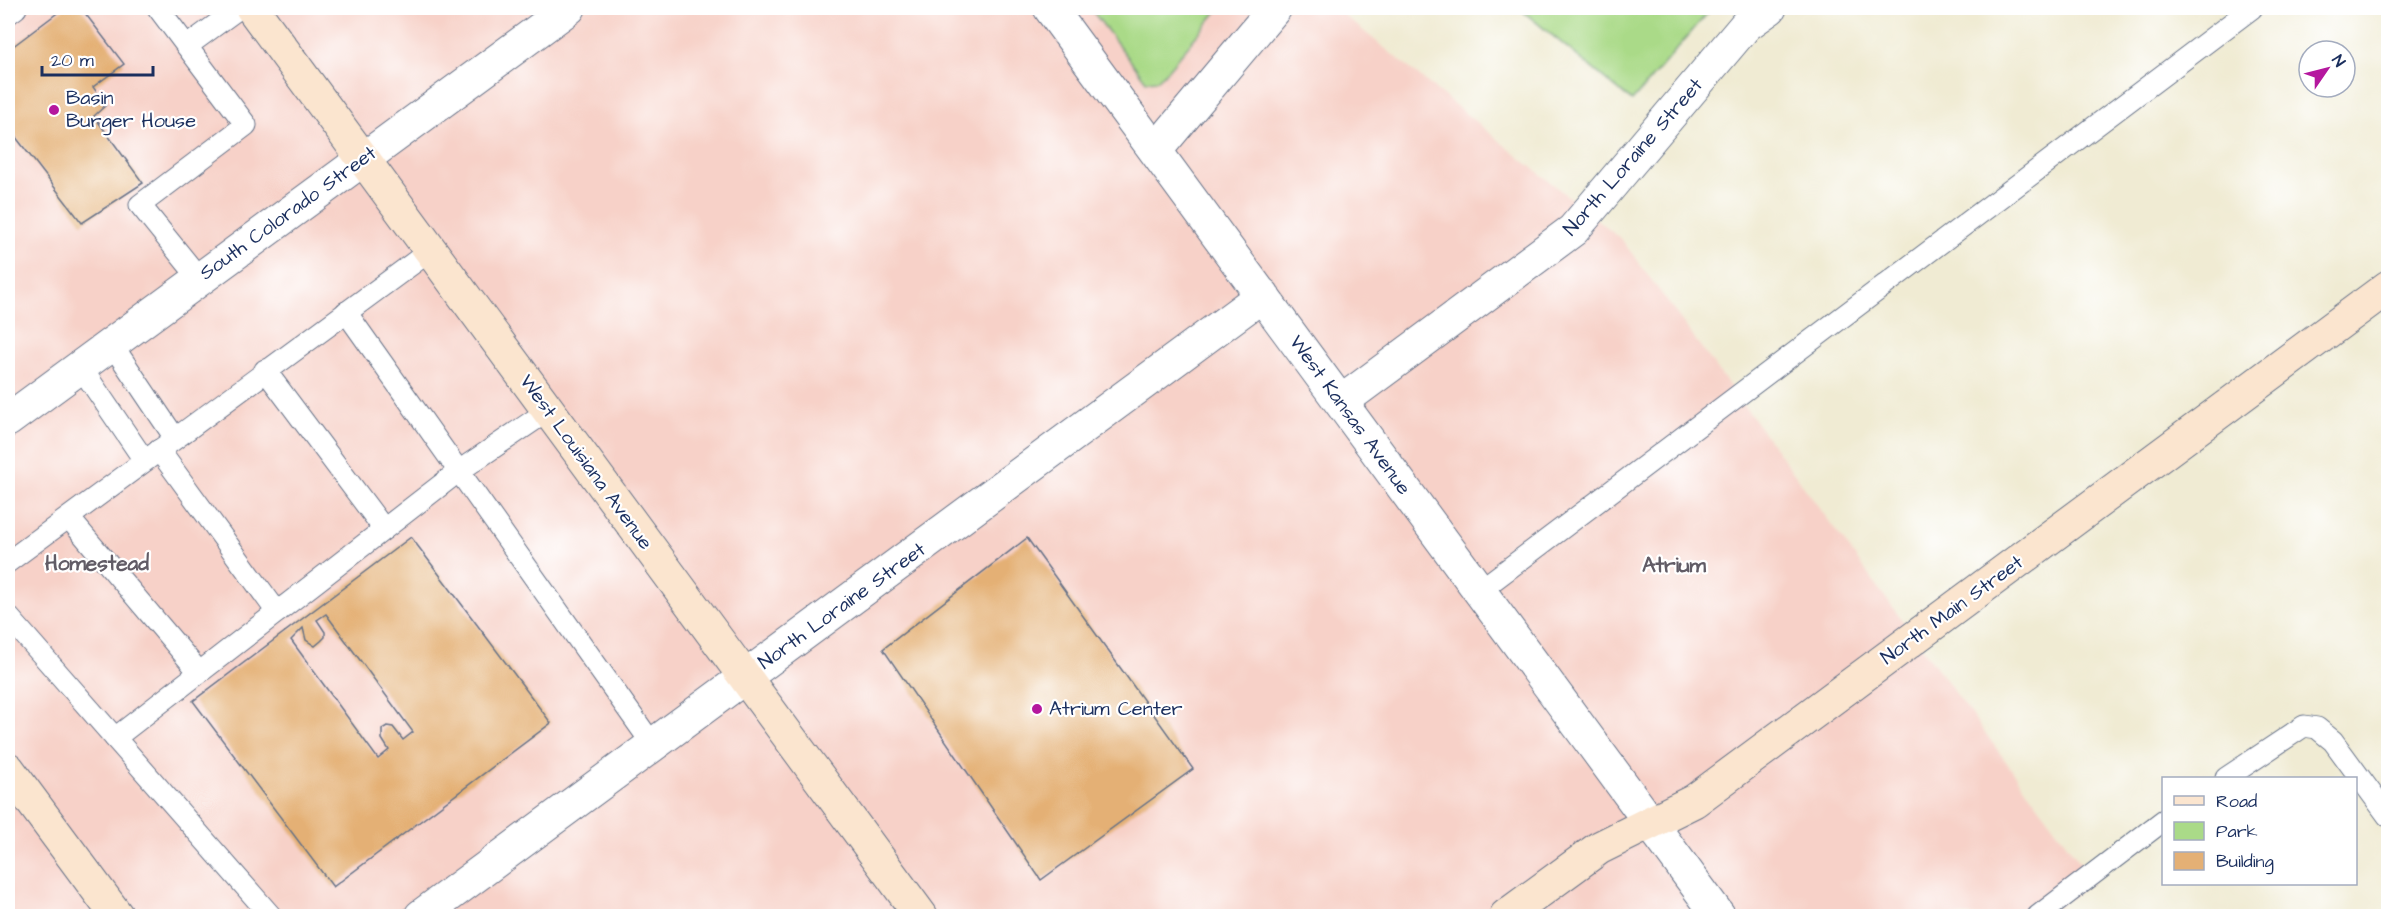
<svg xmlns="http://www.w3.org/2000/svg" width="2396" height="924" viewBox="0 0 2396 924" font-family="'Architects Daughter',sans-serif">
	<rect width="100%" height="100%" fill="#fff"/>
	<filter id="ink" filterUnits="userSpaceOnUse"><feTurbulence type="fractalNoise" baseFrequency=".0167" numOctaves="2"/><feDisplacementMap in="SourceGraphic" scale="12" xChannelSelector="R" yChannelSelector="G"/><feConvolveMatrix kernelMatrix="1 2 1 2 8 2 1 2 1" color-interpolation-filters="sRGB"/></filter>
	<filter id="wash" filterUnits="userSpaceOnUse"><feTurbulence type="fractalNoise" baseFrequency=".008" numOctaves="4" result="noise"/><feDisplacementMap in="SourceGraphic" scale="24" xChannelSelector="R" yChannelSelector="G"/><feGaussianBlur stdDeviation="1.35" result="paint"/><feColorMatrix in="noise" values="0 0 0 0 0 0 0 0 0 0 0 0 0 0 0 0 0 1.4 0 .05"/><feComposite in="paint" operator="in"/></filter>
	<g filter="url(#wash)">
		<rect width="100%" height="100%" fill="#f0ebd3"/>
		<path fill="#f7d1c8" d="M8,8H1335L1622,240L2094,881L2045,916H8Z"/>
		<g fill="#aada88" stroke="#628473" stroke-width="1.5">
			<path d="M1090,8H1220L1166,72L1157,80L1146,81Z"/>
			<path d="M1519,8H1712L1632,101Z"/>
		</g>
		<g id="blocks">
			<g fill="#e4b075" fill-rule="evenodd">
				<path d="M64,8H81L124,64L93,87L106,105L94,116L143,183L82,223L8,127V50Z"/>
				<path d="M411,537L551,723L333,887L193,701ZM326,614L413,732L403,740L393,727L387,726L382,729V739L389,750L378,759L291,640L303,628L306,640L315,646L321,641L325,637V632L317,620Z"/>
				<path d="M1027,538L1193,769L1041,880L883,649Z"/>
			</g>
		</g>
	</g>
	<g filter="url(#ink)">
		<use href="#blocks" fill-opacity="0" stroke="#667187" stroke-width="1.5"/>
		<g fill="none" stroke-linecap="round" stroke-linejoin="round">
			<defs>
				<g id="lane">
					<path d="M158,8L246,125L140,205L199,278"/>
					<path d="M8,14L16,8"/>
					<path d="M187,46L239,8"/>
					<path d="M346,312L653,745"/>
					<path d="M111,343L175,438"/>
					<path d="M80,366L144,460"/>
					<path d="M265,370L384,529"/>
					<path d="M159,450L277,612"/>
					<path d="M69,518L199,672"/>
					<path d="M8,562L431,250"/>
					<path d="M1479,591L2252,8"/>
					<path d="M8,616L271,916"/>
					<path d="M115,738L459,471L549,410"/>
					<path d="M2226,778L2304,726L2317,728L2333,741L2388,816"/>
					<path d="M2038,916L2164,820"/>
				</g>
				<g id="street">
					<path d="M1050,8L1719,916"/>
					<path d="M1156,150L1275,8"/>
					<path d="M1341,402L1573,230L1746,25L1770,8"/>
					<path d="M8,420L569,8"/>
					<path d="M421,916L1263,295"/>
				</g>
				<g id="secondary">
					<path d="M252,8L921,916"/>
					<path d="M8,769L117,916"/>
					<path d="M1506,916L1599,848L1694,801L2388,287"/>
				</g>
			</defs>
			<use href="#lane" stroke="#667187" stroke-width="23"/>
			<use href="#street" stroke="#667187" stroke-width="35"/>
			<use href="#secondary" stroke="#667187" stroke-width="35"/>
			<use href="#lane" stroke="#fff" stroke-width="21"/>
			<use href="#street" stroke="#fff" stroke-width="33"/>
			<use href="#secondary" stroke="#fbe5cf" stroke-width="33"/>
		</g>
	</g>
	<g fill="#b5179e" stroke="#fff" stroke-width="2">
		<circle cx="54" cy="110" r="6"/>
		<circle cx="1037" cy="709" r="6"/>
	</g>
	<g text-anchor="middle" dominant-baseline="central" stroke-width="4.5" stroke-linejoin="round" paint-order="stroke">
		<g font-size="20" fill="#1b2f5e" stroke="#fff" text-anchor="start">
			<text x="66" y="98">Basin<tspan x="66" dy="23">Burger House</tspan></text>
			<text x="1049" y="709">Atrium Center</text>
		</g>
		<g font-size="20" fill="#1b2f5e" stroke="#fff">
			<text transform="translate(1633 157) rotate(-49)">North Loraine Street</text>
			<text transform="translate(288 213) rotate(-36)">South Colorado Street</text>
			<text transform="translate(1350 415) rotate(54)">West Kansas Avenue</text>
			<text transform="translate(586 462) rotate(54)">West Louisiana Avenue</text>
			<text transform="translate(842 606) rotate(-36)">North Loraine Street</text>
			<text transform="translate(1952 610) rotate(-36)">North Main Street</text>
		</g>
		<g font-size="21" font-weight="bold" fill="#615c66" stroke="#fff">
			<text x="97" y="563">Homestead</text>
			<text x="1674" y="565">Atrium</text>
		</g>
	</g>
	<rect width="2396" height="924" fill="none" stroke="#fff" stroke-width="30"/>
	<rect x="2162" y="777" width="195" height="108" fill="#ffffff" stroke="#a4acbf" stroke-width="1.5"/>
	<rect x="2174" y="796" width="30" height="9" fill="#fbe5cf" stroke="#a4acbf" stroke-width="1.5"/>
	<text x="2216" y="807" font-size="18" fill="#1b2f5e">Road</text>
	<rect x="2174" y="822" width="30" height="18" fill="#aada88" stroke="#a4acbf" stroke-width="1.5"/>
	<text x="2216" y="837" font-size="18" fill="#1b2f5e">Park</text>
	<rect x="2174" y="852" width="30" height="18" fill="#e4b075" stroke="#a4acbf" stroke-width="1.5"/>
	<text x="2216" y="867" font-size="18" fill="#1b2f5e">Building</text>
	<g transform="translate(2327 69) rotate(55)"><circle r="28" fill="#ffffff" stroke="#a4acbf" stroke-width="1.5"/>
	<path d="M0-4.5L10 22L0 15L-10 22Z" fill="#b5179e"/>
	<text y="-9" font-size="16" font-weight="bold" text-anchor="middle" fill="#1b2f5e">N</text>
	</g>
	<path d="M42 66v9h111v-9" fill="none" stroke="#1b2f5e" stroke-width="3"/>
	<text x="51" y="66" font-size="18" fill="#1b2f5e" stroke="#ffffff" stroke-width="4.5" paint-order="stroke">20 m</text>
</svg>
